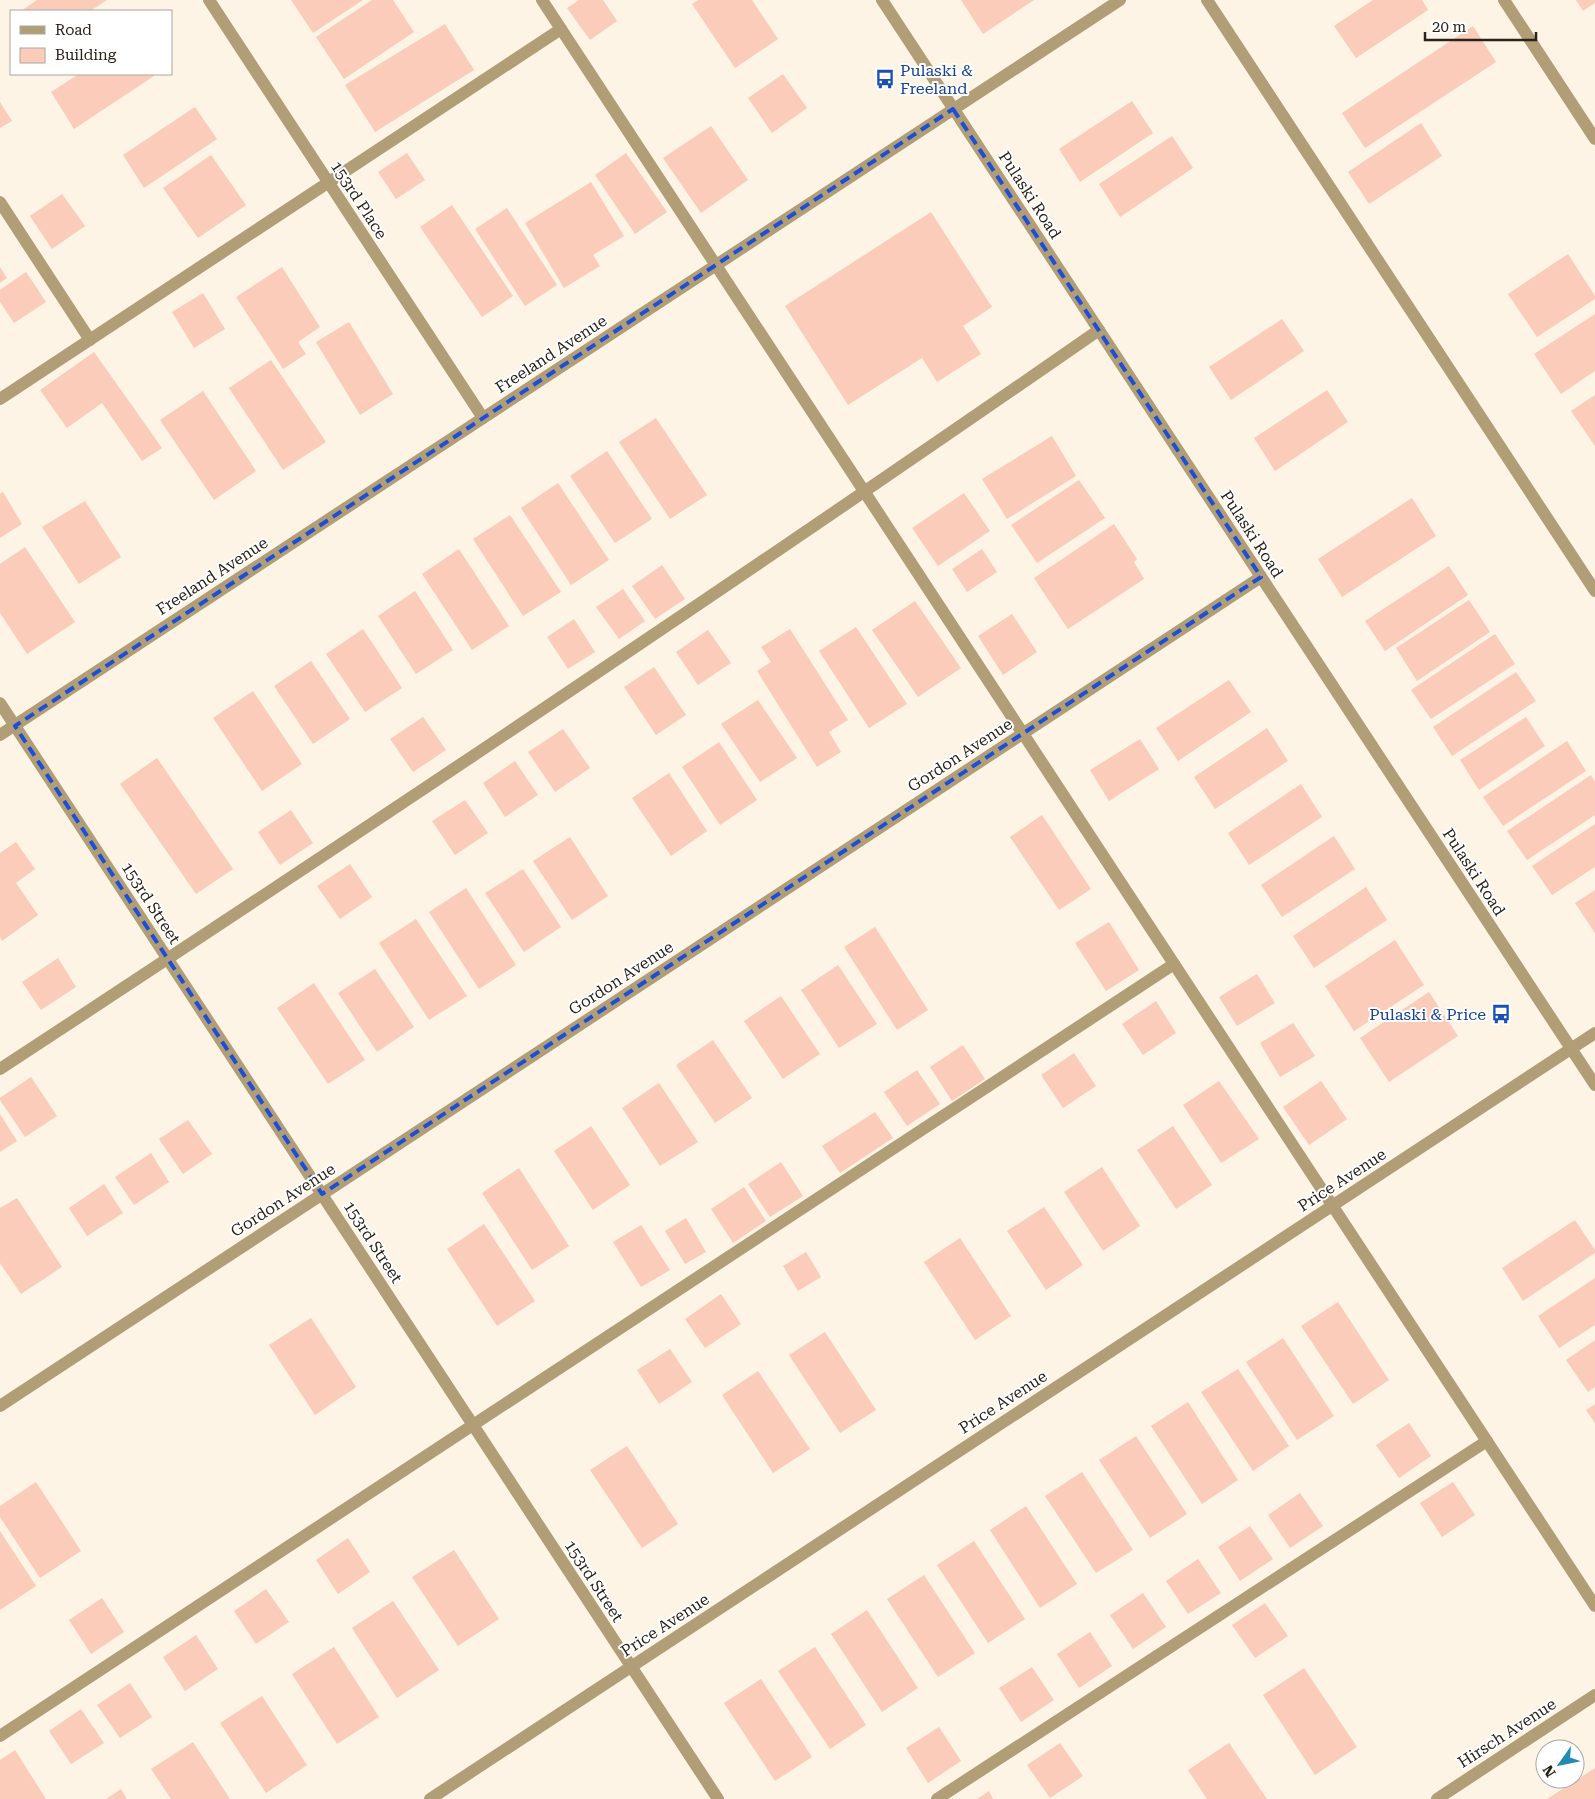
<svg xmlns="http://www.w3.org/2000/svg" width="1595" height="1799" viewBox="0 0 1595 1799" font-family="'Roboto Serif',serif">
	<rect width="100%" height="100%" fill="#fdf4e5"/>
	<g fill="#faccb9">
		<path d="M37,0H107L90,11H21Z"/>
		<path d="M291,0H363L313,33Z"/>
		<path d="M372,0H393L414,32L344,79L316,37Z"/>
		<path d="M579,0H603L617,21L590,40L567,8Z"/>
		<path d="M698,0H752L778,39L735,68L692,4Z"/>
		<path d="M961,0H1034L983,34Z"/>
		<path d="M1373,0H1422L1428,10L1356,58L1334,26Z"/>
		<path d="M1576,0H1595V3L1583,11Z"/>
		<path d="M445,24L474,70L375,132L345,85Z"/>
		<path d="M1473,26L1496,62L1365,148L1342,113Z"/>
		<path d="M79,74H157L74,129L51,92Z"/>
		<path d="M783,74L807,108L772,133L748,98Z"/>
		<path d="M1132,101L1153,133L1080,182L1059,149Z"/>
		<path d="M0,102L12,121L0,128Z"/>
		<path d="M195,107L217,139L144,188L123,155Z"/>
		<path d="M1421,123L1442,156L1369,204L1348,172Z"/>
		<path d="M711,126L748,180L701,213L663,158Z"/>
		<path d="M1172,136L1193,168L1120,217L1099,184Z"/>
		<path d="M407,153L425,180L396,199L378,172Z"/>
		<path d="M626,153L667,212L635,234L595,175Z"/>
		<path d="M211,155L246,205L198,238L163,188Z"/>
		<path d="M591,182L624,236L593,255L600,266L564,288L525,223Z"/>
		<path d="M62,194L85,226L52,249L30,216Z"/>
		<path d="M452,205L513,296L482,317L420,227Z"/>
		<path d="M507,208L557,285L525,306L475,229Z"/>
		<path d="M931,212L992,307L963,326L981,354L937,382L922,358L848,405L785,306Z"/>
		<path d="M1568,254L1595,296V299L1537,337L1508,294Z"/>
		<path d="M0,267L7,278L0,283Z"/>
		<path d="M282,267L320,327L298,342L306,354L283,369L236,297Z"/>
		<path d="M26,272L46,302L14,323L0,302V290Z"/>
		<path d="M203,293L225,329L194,348L172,312Z"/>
		<path d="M1595,314V371L1561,394L1534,354Z"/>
		<path d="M1282,319L1304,351L1231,400L1209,367Z"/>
		<path d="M349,322L393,394L360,415L316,342Z"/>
		<path d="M94,352L162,448L142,461L102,403L67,428L40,390Z"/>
		<path d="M271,360L326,442L283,470L229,388Z"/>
		<path d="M1327,390L1348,422L1275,471L1254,438Z"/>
		<path d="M203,391L256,471L214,500L160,420Z"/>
		<path d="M1595,395V446L1571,411Z"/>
		<path d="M656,418L707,495L670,519L619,442Z"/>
		<path d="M1052,436L1076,476L1007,519L982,479Z"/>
		<path d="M607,451L652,519L615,543L570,476Z"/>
		<path d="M1079,480L1105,518L1037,563L1011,525Z"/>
		<path d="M558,483L609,560L571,585L521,508Z"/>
		<path d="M3,492L22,524L0,538V494Z"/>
		<path d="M964,493L990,531L938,566L912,528Z"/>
		<path d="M1412,498L1436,536L1342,597L1318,559Z"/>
		<path d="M85,501L121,557L79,584L42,527Z"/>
		<path d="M510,515L561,592L523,616L473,539Z"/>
		<path d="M1114,524L1137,559L1134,562L1144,579L1068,629L1034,578Z"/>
		<path d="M25,547L75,622L27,654L0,613V564Z"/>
		<path d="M459,549L509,626L472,650L422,574Z"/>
		<path d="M982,549L997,572L967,592L952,569Z"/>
		<path d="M662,565L685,599L655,619L632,586Z"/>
		<path d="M1449,566L1468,595L1385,651L1365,621Z"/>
		<path d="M623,589L645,621L619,639L596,607Z"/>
		<path d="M415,591L453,650L416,674L378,616Z"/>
		<path d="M1469,600L1490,632L1417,681L1396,648Z"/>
		<path d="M915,601L961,668L918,697L872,630Z"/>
		<path d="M1012,614L1037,652L1003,675L978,636Z"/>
		<path d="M574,619L595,652L568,669L547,637Z"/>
		<path d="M856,627L907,704L869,728L819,651Z"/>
		<path d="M363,629L402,688L365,712L326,654Z"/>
		<path d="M790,629L848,720L829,732L841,752L817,767L757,671L771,662L761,647Z"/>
		<path d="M708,630L731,663L698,685L676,652Z"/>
		<path d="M1495,634L1515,664L1431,719L1411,690Z"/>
		<path d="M311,661L350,719L313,744L274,686Z"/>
		<path d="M654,667L686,715L656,735L624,687Z"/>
		<path d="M1516,672L1536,701L1452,756L1433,727Z"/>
		<path d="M1229,680L1251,712L1178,761L1156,728Z"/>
		<path d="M253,691L302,764L262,791L213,718Z"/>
		<path d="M758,700L797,758L760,782L721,724Z"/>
		<path d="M423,717L446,750L413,772L390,739Z"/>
		<path d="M1526,717L1545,746L1479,790L1460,760Z"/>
		<path d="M1267,728L1288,761L1215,809L1194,777Z"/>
		<path d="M563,729L590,768L555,792L528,752Z"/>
		<path d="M1140,739L1159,769L1109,801L1090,770Z"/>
		<path d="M1567,741L1586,771L1503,826L1483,797Z"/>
		<path d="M719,742L757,800L720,825L682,767Z"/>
		<path d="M157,758L233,869L196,894L120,784Z"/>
		<path d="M515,761L538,795L505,817L483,783Z"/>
		<path d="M669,773L707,831L671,856L632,798Z"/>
		<path d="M1591,775L1595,782V815L1527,860L1507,831Z"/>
		<path d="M1301,784L1322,817L1249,865L1228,833Z"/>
		<path d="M465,800L488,833L455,855L432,821Z"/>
		<path d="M291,810L313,843L280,865L258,832Z"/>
		<path d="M1042,815L1091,889L1059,910L1010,837Z"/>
		<path d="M1595,824V867L1552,895L1532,866Z"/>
		<path d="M1334,836L1355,869L1282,917L1261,885Z"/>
		<path d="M570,837L608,896L572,920L533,861Z"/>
		<path d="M16,842L35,869L16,883L38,915L2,941L0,937V853Z"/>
		<path d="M350,864L372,897L340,919L317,886Z"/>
		<path d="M523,869L561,927L524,952L485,893Z"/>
		<path d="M1366,887L1387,920L1314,968L1293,936Z"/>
		<path d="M466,888L516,965L479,989L429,912Z"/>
		<path d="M1595,890V933L1575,903Z"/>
		<path d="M416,919L467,996L429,1020L379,943Z"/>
		<path d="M1109,922L1139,970L1106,991L1075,943Z"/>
		<path d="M875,927L928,1010L897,1030L844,947Z"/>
		<path d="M1395,940L1424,985L1354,1031L1325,986Z"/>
		<path d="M58,958L76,987L41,1010L22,982Z"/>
		<path d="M838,965L877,1024L839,1048L801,990Z"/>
		<path d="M375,969L414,1027L377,1052L338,993Z"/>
		<path d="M1257,974L1275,1003L1237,1026L1219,997Z"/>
		<path d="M314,983L365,1060L328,1084L277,1008Z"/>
		<path d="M1429,992L1458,1036L1389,1082L1360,1038Z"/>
		<path d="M781,996L820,1054L783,1079L744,1021Z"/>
		<path d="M1156,1001L1176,1033L1143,1055L1122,1024Z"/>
		<path d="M1293,1023L1315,1056L1280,1077L1260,1043Z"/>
		<path d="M713,1040L752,1098L715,1123L676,1065Z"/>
		<path d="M963,1045L985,1079L952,1101L930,1067Z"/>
		<path d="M1074,1053L1096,1086L1063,1108L1041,1075Z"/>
		<path d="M917,1070L940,1104L907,1126L884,1092Z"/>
		<path d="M31,1077L57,1116L25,1137L0,1100V1098Z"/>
		<path d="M1219,1081L1259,1139L1221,1163L1183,1105Z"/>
		<path d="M1321,1081L1347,1119L1309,1145L1283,1107Z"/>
		<path d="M659,1083L698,1142L660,1166L622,1108Z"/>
		<path d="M875,1112L893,1138L840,1173L822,1146Z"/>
		<path d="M0,1114L17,1141L0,1152Z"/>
		<path d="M188,1120L212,1154L183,1174L159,1139Z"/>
		<path d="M591,1126L630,1185L593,1210L554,1151Z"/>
		<path d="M1173,1126L1212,1185L1176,1209L1137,1150Z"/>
		<path d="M151,1153L169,1182L134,1205L115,1177Z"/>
		<path d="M781,1162L803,1196L770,1217L748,1184Z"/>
		<path d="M1102,1167L1140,1226L1103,1251L1064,1192Z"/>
		<path d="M519,1168L569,1246L532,1270L482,1193Z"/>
		<path d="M104,1184L123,1213L87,1236L69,1208Z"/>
		<path d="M744,1187L766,1221L733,1243L711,1209Z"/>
		<path d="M17,1198L62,1267L21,1294L0,1263V1208Z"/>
		<path d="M1044,1207L1083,1265L1046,1290L1007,1231Z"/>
		<path d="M686,1218L706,1252L685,1264L665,1231Z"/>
		<path d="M1575,1220L1595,1250V1253L1523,1301L1502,1268Z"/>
		<path d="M484,1224L535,1301L497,1326L447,1249Z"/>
		<path d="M641,1225L670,1270L641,1287L613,1242Z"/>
		<path d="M960,1238L1011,1316L975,1340L924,1262Z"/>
		<path d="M806,1252L821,1277L798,1291L783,1266Z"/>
		<path d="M1595,1278V1325L1559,1348L1538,1316Z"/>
		<path d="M721,1294L741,1324L705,1348L685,1319Z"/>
		<path d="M1338,1302L1389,1380L1353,1404L1301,1326Z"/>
		<path d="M311,1318L356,1387L315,1415L269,1345Z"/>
		<path d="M825,1332L876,1410L840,1433L789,1355Z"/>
		<path d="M1283,1338L1334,1416L1297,1440L1246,1362Z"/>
		<path d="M1595,1340V1387L1588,1392L1566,1360Z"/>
		<path d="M670,1349L692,1382L659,1404L637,1370Z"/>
		<path d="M1238,1369L1289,1446L1253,1471L1201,1392Z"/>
		<path d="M758,1371L810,1449L773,1473L722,1395Z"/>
		<path d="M1188,1402L1238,1480L1202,1504L1151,1426Z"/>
		<path d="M1595,1404V1423L1586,1410Z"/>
		<path d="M1409,1423L1431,1456L1399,1478L1376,1445Z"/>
		<path d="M1136,1436L1187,1514L1150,1538L1099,1460Z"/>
		<path d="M627,1446L678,1524L642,1548L590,1470Z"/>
		<path d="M1082,1472L1133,1550L1096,1573L1045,1496Z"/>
		<path d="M36,1482L81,1551L40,1578L0,1517V1506Z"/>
		<path d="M1453,1482L1475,1515L1442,1537L1420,1503Z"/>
		<path d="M1300,1493L1323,1526L1290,1548L1268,1515Z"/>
		<path d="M1026,1506L1077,1584L1040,1608L990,1530Z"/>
		<path d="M1250,1526L1273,1559L1240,1581L1218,1547Z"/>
		<path d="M0,1531L36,1586L0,1610Z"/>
		<path d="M348,1538L370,1572L338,1594L316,1560Z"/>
		<path d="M974,1541L1025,1619L988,1643L937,1565Z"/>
		<path d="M454,1550L499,1619L458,1646L412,1577Z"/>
		<path d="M1198,1559L1221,1593L1188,1614L1166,1581Z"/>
		<path d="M924,1575L975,1653L938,1677L887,1599Z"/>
		<path d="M266,1589L289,1622L256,1644L234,1611Z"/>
		<path d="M1143,1593L1166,1627L1133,1649L1110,1615Z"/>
		<path d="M102,1598L124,1632L91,1654L69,1620Z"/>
		<path d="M393,1601L439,1670L397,1698L352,1628Z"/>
		<path d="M1265,1603L1288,1636L1255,1658L1232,1625Z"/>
		<path d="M867,1610L918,1688L882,1712L831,1634Z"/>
		<path d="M1090,1632L1112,1666L1079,1688L1057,1654Z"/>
		<path d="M196,1635L218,1669L185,1691L163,1657Z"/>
		<path d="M334,1647L379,1717L337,1744L292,1674Z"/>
		<path d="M815,1647L866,1725L830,1749L778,1671Z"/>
		<path d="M1032,1667L1054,1700L1021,1722L999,1688Z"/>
		<path d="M1304,1668L1357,1747L1315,1775L1263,1695Z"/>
		<path d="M761,1679L812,1757L775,1781L724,1703Z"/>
		<path d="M130,1683L152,1717L120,1738L97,1705Z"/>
		<path d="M262,1696L307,1765L266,1793L220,1723Z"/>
		<path d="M81,1709L104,1743L71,1764L49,1731Z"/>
		<path d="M939,1727L961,1761L928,1783L906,1748Z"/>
		<path d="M193,1742L230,1799H171L151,1769Z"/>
		<path d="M1060,1743L1083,1776L1050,1798L1027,1765Z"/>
		<path d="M1229,1743L1267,1799H1207L1188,1770Z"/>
		<path d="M15,1750L46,1799H0V1760Z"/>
		<path d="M1595,1768V1799H1547Z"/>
		<path d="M121,1789L127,1799H106Z"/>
		<path d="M989,1791L993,1799H977Z"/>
	</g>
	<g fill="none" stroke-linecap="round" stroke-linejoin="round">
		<g stroke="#b19e76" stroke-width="12">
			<path d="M209,0L483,418"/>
			<path d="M542,0L1595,1606"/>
			<path d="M882,0L1595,1085"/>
			<path d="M1207,0L1595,591"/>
			<path d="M1504,0L1595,139"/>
			<path d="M0,202L90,340"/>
			<path d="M0,399L561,29"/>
			<path d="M0,703L718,1799"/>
			<path d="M0,735L1120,0"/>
			<path d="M0,1069C369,827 736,582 1099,330"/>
			<path d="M0,1406L1261,577"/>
			<path d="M0,1736L1174,964"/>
			<path d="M430,1799L1595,1033"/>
			<path d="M937,1799L1487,1441"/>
			<path d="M1437,1799L1595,1695"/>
		</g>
	</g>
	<path fill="none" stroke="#1d4ed8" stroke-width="4" stroke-dasharray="10 6" stroke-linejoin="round" d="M953,109L1261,577L322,1194L15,726Z"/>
	<defs>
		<symbol id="bus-bare" viewBox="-9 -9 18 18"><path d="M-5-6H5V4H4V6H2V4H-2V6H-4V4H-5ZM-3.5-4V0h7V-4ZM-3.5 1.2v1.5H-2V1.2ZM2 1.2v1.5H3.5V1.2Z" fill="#1a4fb4" stroke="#fff" stroke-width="2.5" paint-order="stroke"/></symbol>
	</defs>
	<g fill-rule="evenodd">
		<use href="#bus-bare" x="871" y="65" width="28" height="28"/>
		<use href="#bus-bare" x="1487" y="1000" width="28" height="28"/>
	</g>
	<g text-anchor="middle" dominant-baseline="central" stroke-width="4" stroke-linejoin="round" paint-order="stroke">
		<g font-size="16" fill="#164399" stroke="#fff" text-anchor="start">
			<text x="900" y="70">Pulaski &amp;<tspan x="900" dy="18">Freeland</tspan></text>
			<text x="1486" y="1014" text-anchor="end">Pulaski &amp; Price</text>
		</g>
		<g font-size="16" fill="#29231a" stroke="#fff">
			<text transform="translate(1030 195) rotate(57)">Pulaski Road</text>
			<text transform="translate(359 200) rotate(57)">153rd Place</text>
			<text transform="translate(551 354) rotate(-33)">Freeland Avenue</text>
			<text transform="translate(1252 534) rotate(57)">Pulaski Road</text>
			<text transform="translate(212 576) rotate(-33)">Freeland Avenue</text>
			<text transform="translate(960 755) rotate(-33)">Gordon Avenue</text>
			<text transform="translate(1474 872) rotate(57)">Pulaski Road</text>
			<text transform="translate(151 903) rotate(57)">153rd Street</text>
			<text transform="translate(621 978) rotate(-33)">Gordon Avenue</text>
			<text transform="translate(1342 1180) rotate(-33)">Price Avenue</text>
			<text transform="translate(283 1200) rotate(-33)">Gordon Avenue</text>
			<text transform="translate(373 1242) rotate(57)">153rd Street</text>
			<text transform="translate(1003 1402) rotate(-33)">Price Avenue</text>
			<text transform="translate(594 1581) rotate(57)">153rd Street</text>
			<text transform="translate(665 1625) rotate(-33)">Price Avenue</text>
			<text transform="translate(1507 1733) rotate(-33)">Hirsch Avenue</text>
		</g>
	</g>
	<rect x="10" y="10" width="162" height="65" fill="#ffffff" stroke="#a9a7a3"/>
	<rect x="20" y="26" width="25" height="8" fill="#b19e76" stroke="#a9a7a3"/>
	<text x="55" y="35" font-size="15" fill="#29231a">Road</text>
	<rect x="20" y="48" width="25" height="15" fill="#faccb9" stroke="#a9a7a3"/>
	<text x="55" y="60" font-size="15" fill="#29231a">Building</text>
	<g transform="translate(1560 1764) rotate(237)"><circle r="24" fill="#ffffff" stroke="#a9a7a3"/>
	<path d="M0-4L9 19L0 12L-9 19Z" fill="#228ab2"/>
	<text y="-8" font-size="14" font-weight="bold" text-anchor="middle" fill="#29231a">N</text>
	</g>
	<path d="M1425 32v8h111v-8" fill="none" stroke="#29231a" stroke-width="2.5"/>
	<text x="1432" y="32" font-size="15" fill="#29231a" stroke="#ffffff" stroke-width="4" paint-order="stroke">20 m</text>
</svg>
